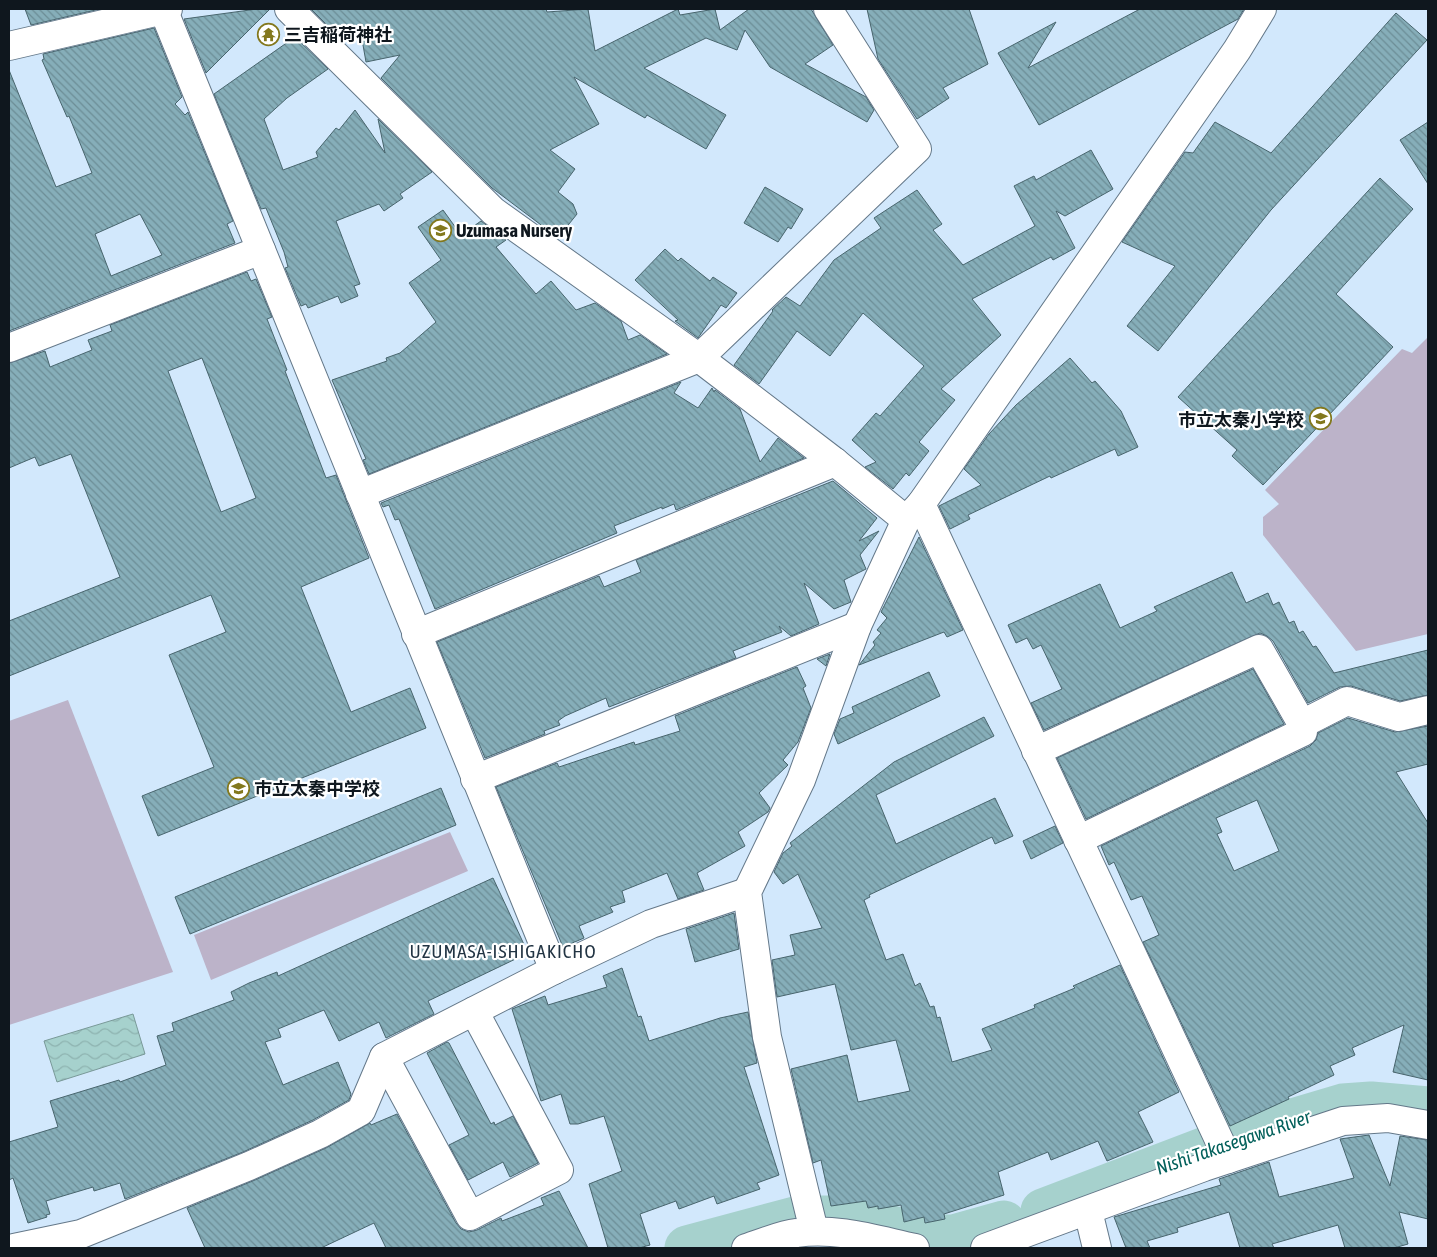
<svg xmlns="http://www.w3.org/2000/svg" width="1437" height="1257" viewBox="0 0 1437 1257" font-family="'Asap Condensed','Noto Sans JP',sans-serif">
	<defs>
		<pattern id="water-waves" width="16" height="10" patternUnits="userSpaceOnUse" patternTransform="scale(1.25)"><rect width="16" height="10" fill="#a6d1cd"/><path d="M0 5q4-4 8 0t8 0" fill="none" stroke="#8eb3b0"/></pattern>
		<pattern id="building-back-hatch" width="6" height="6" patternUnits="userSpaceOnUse" patternTransform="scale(1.25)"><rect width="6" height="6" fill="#86aeb9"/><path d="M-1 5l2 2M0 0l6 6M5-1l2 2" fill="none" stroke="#6c8d96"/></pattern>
	</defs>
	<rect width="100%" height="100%" fill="#d2e8fc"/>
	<g fill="#bcb3c9">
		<path d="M1428,337V634L1356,651L1263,535V517L1279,504L1265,490L1402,349L1412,353Z"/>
		<path d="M68,700L173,972L9,1025V721Z"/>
		<path d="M450,832L468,871L211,980L194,935Z"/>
	</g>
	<path fill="url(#water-waves)" stroke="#799998" d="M133,1014L145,1054L57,1082L44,1041Z"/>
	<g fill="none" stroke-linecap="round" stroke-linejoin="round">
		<g stroke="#a6d1cd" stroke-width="45">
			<path d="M1043,1211L1232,1139L1343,1106L1371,1104L1428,1109"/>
			<path d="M687,1248L799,1218H846L932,1237H954L1004,1223"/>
		</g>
	</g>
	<g fill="url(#building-back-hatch)" stroke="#48656d" fill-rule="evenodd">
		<path d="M25,9H100L31,25Z"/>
		<path d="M257,9H270L206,73L184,19Z"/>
		<path d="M311,9H546L547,12L588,9L595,51L678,9L680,15L715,9L720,30L749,9H811L833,45L805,64L866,97L874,110L867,122L770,67L745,30L737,50L706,38L644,68L726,115L706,149L647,115L645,118L574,77L599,124L550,150L575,169L558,192L573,204L577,214L561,234H553L492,188L381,78L400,55L366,62L363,45L355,34L339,37Z"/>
		<path d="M867,9H969L988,64L943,88L949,98L917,119L878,59Z"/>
		<path d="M1140,9H1244L1238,19L1039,125L998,53L1056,22L1028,68Z"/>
		<path d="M1396,13L1427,40L1271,210L1158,351L1127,326L1175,266L1122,242L1185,152L1193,153L1215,122L1271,153Z"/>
		<path d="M154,28L182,97L175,104L185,115L188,112L233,221L227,224L235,243L9,331V70L56,187L92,173L69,116L67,117L42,60L44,59L43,54ZM140,214L162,255L111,276L95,234Z"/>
		<path d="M295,37L328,69L287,98L264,119L283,170L318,157L316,152L336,128L339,130L355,110L385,153L378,119L432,172L400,194L403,198L384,211L379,204L336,221L360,284L354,286L358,296L341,303L338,296L308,308L306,304L301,306L285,268L288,267L284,252L266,208L261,209L214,94Z"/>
		<path d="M1428,122V184L1400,140Z"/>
		<path d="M1091,150L1113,189L1065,216L1056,211L1075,248L1053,260L1051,257L972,299L1001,335L941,389L955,400L919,442L929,451L909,476L906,473L893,489L865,467L876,462L852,440L876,413L880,416L924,366L863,313L830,356L797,331L759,384L734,365L773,311L772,310L786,297L800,306L834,260L881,228L874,218L917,190L942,224L933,230L963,265L1035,226L1014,186L1034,176L1036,180Z"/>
		<path d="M1380,178L1413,209L1336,294L1393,347L1263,485L1232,456L1237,450L1178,397Z"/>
		<path d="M765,187L803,209L791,229L788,227L778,242L744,223Z"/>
		<path d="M443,210L461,235L481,221L506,240L496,247L536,294L551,281L576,310L595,303L621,321L628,340L640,335L667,354L369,474L363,460L366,459L332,380L387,361L386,358L400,353L436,322L409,283L441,260L418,227Z"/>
		<path d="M665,249L678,261L681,258L710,281L713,277L737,293L726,308L721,305L698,338L675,321L678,320L635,280Z"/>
		<path d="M247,272L251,281L256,279L272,317L267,319L287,370L285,371L326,478L336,475L369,558L301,587L351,712L410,688L426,728L158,836L142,796L214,767L169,655L226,632L211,595L9,676V621L120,577L71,454L39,466L35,457L9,468V363L45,351L50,367L92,350L88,340L112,331L110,325ZM202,358L256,498L221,512L168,371Z"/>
		<path d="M1070,358L1092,383L1095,381L1121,411L1138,447L1118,456L1115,449L1051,478L1050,476L968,515L970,519L950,529L939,506L981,485L964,469L989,434L1016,405Z"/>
		<path d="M681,382L674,393L698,408L712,388L714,392L715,390L740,409L760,462L778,438L804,458L676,510L674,504L662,509V507L614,526L617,533L435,609L399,519L395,520L389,505L383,507L381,503Z"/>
		<path d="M833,481L877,518L859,541L879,531L860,555L866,569L844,580L851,602L834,609L804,583L819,624L791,636L779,626L782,632L733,651L736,658L609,707L606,698L565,716L558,721L560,725L544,731L545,734L485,758L437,642L599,576L604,587L641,572L636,560Z"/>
		<path d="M919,537L963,630L947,637L944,632L859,665L875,645L873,642L881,633L877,630L887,618L881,612Z"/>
		<path d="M1232,572L1246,603L1268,593L1273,605L1279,602L1289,623L1294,621L1299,633L1303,631L1313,647L1316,646L1334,673L1428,650V695L1400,701L1351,686L1340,687L1308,703L1273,641L1267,636L1260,633L1044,730L1031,703L1062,689L1041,645L1033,649L1027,638L1016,643L1008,625L1100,584L1120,628L1157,611L1154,607Z"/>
		<path d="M830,654L826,666L817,659Z"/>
		<path d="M797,667L806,686L803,688L811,708L798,742L783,760L788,765L759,793L770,808L768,812L738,832L745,846L697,873L704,890L678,899L667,873L622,891L625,902L610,907L613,912L579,926L584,938L563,947L496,787L557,763L559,767L634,742L635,745L680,731L675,716Z"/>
		<path d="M1253,669L1284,724L1086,819L1057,758Z"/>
		<path d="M929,672L940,696L838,744L834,734L840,719L854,713L852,707Z"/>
		<path d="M984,717L994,736L876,795L896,844L995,798L1013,836L995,844L992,837L869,895L870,897L864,900L886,960L903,954L915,986L920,983L930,1007L934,1006L937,1018L940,1017L952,1062L992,1050L982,1029L1035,1008L1034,1005L1075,988L1073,986L1120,965L1179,1092L1138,1112L1153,1142L1107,1161L1098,1141L1051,1160L1048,1152L998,1172L1004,1195L944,1214L945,1219L925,1223L924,1217L904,1222L901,1205L878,1209V1206L868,1208L866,1201L831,1206L821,1160L813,1163L791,1069L847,1055L858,1102L910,1091L896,1040L851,1050L835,984L777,997L772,960L795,955L790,935L822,928L798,874L783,884L774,872L783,853L792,846L790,843L894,762Z"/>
		<path d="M1348,718L1395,732L1428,726V764L1396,772L1428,823V1080L1393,1072L1404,1025L1352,1048L1355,1055L1330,1066L1334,1075L1288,1097L1289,1099L1230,1126L1143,942L1159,935L1142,896L1131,900L1114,862L1109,865L1101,846L1310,746L1316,740L1318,733ZM1257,800L1279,851L1234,871L1217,834L1222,832L1216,818Z"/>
		<path d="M441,788L456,825L190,934L175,897Z"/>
		<path d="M1055,826L1063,843L1031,859L1023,841Z"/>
		<path d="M493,878L528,953L428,1001L434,1014L386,1038L379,1022L339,1041L324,1010L278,1029L281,1037L265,1042L283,1085L338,1062L351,1094L349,1100L313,1120L243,1152L125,1199L120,1183L94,1191L93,1187L46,1201L50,1214L46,1215L47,1217L28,1223L13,1178L9,1180V1142L58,1127L50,1101L119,1080L120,1082L166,1065L157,1036L174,1031L172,1023L234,1000L231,992L249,983L277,972L278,976Z"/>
		<path d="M734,913L739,949L695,962L686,929Z"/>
		<path d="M622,968L638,1017L641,1016L649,1041L720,1018L748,1012L757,1063L744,1067L779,1175L757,1183L760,1189L717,1204L714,1196L679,1209L676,1201L640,1214L650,1245L639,1248H608L589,1184L622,1171L604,1116L578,1124H570L561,1094L541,1101L512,1009L545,996L548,1005L607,987L603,976Z"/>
		<path d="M447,1042L449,1043L491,1124L494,1122L495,1125L513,1116L538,1163L510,1177L503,1162L468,1180L449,1145L469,1135L427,1053Z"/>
		<path d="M397,1114L456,1223L461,1229L469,1232L477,1230L501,1218L502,1221L544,1205L541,1198L559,1191L588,1248H386L374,1223L321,1248H205L187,1208L255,1180L326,1148L370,1123L371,1125Z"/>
		<path d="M1369,1135L1390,1186L1400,1136L1428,1140V1219L1399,1212L1408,1244L1394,1248H1345L1338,1225L1272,1244L1274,1248H1240L1229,1212L1177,1228L1178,1232L1147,1241L1150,1248H1126L1114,1217L1221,1185L1219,1179L1269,1162L1279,1197L1354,1178L1340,1139Z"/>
	</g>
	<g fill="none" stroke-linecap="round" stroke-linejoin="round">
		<defs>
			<g id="minor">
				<path d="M163,9L554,970"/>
				<path d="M289,9L493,211L699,358L835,462L906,520"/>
				<path d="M9,46L168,9"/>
				<path d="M9,348L261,250"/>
				<path d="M360,494L699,358L917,149L828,9"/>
				<path d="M921,504L1228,1159"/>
				<path d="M416,634L835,462"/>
				<path d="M1302,724L1347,701L1399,717L1428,710"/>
				<path d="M1036,751L1259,649L1302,724L1303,732L1078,840"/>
				<path d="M475,779L857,626"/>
				<path d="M384,1057L470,1216L559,1170L474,1011"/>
				<path d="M1088,1211L1097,1248"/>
				<path d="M814,1231L767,1037L747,892L801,780L857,626L906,520L921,504L1237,50L1262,9"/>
				<path d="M14,1248L81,1234L249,1166L320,1134L361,1111L384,1057L554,970L651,924L747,892"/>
				<path d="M746,1248C762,1243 780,1235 797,1233C836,1227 877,1240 915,1248"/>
				<path d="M985,1248L1204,1167L1343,1121L1388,1118L1428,1125"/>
			</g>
		</defs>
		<use href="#minor" stroke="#647889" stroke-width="30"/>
		<use href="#minor" stroke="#fff" stroke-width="28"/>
	</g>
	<defs>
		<symbol id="temple-ring" viewBox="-11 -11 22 22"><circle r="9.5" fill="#fff" stroke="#83781d" stroke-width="1.5"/><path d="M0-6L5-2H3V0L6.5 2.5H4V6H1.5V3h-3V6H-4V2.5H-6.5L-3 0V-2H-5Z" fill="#83781d"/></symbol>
		<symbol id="school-ring" viewBox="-11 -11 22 22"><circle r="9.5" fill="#fff" stroke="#83781d" stroke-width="1.5"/><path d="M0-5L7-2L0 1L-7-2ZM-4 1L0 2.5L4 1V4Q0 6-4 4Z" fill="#83781d"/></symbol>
	</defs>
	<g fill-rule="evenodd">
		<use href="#temple-ring" x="256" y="22" width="25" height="25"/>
		<use href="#school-ring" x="428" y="218" width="25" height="25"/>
		<use href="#school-ring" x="1308" y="406" width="25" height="25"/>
		<use href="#school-ring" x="226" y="776" width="25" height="25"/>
	</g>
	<g text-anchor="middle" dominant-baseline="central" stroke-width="4.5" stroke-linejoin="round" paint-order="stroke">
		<g font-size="18" font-weight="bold" fill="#0f171e" stroke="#fff" text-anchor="start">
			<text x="284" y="34">三吉稲荷神社</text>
			<text x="456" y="230">Uzumasa Nursery</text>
			<text x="1304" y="419" text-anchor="end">市立太秦小学校</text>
			<text x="254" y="788">市立太秦中学校</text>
		</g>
		<g font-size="19" letter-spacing="1" fill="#223443" stroke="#fff">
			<text x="503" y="951">UZUMASA-ISHIGAKICHO</text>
		</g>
		<g font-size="19" font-style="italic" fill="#03605b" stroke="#fff">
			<text transform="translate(1233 1142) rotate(-19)">Nishi Takasegawa River</text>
		</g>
	</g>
	<rect width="1437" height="1257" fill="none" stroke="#0f171e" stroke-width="20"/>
</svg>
